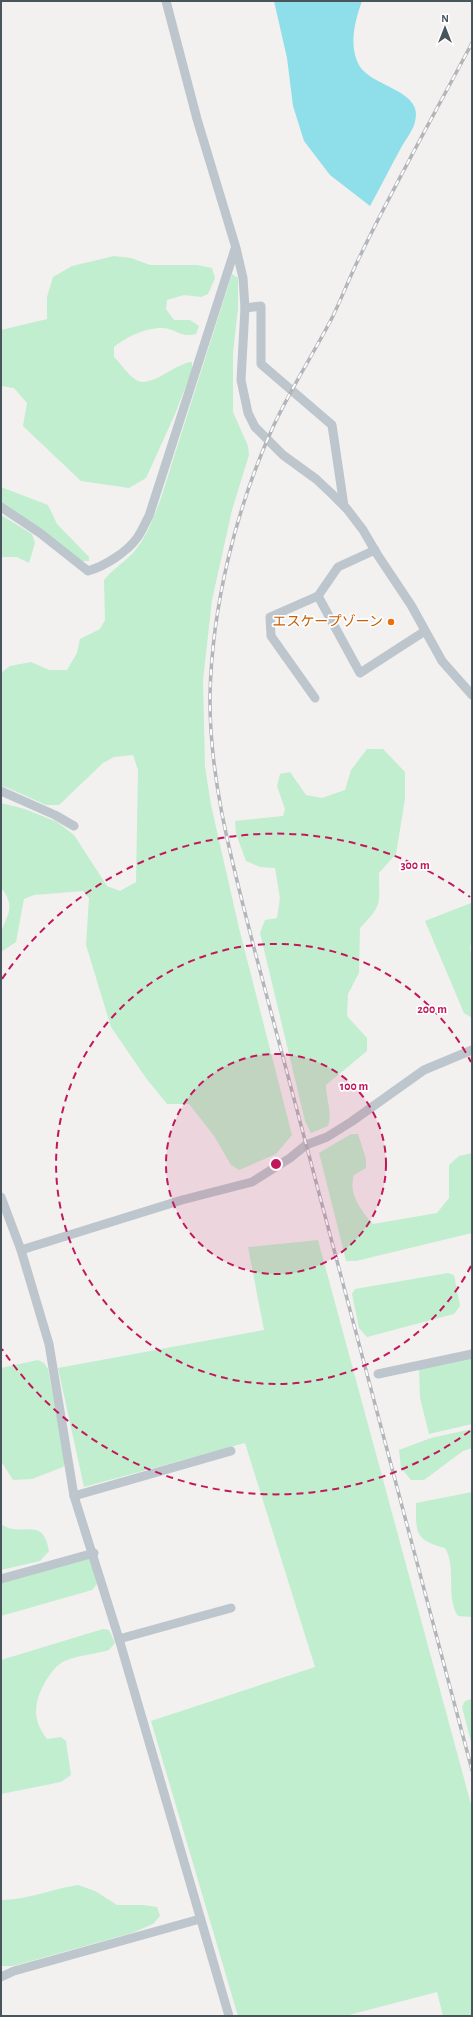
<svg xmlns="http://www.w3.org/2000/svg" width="473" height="2017" viewBox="0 0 473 2017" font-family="'Alegreya Sans','Noto Sans JP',sans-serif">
	<rect width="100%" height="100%" fill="#f3f0f0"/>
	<g fill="#c0eece">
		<path d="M114,256L131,258L150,265H197L212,268L215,278L208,294L201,297L184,295L167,300L166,309L174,320H190L199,326L196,334C179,338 177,329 163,328C147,327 126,337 114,347V357C121,364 128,375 136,380C151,389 175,363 192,362V370L175,414L146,478L129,488L81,481L23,426L27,403L14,388L1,386V330L47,319V297L53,277L72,266Z"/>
		<path d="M232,274L238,278V308L233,353V412L248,446L249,455L232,510L212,600L203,680L205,767L211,805L239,928L292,1135L276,1154L239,1170L231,1165L214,1136L189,1104H167L146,1078L111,1027L86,945L89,898L83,891L34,895L24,899L16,942L1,952C1,946 0,936 2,930C9,911 15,907 1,887V803L25,809L57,822L74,835L107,886L120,891L136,882L138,770L133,755L114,757L103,763L59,805H46L8,788L1,786V673L10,666L31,662L49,670H67L77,653L80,639L100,629L105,620L104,580C112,570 123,563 132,554C146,539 153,519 160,501Z"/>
		<path d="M1,487L48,505L57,524L89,557V561H80L1,504Z"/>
		<path d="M1,515L32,534L35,543L29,563L17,557H1Z"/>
		<path d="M367,749H383L405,772V799L396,854L379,873C379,905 383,904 360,928L359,973L348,994L347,1016L367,1038V1051L326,1085C326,1099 333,1114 328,1126L311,1133L305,1121L260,933L265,920L277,918L280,898L275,868L260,867L246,861L236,834L235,821L283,816L285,809L277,786L280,774L290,772L306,795L322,798L345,790L351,770Z"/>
		<path d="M472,897V944L470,946L472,962V1018L464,1013L425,921L471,903Z"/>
		<path d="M351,1134H358L366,1159V1168L354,1175C348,1193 361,1211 373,1224L437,1213L449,1198V1165L459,1156L472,1153V1233L356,1261H346L319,1153Z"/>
		<path d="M318,1240L472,1808V2016H443L437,1992L345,2016H238L151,1721L315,1667L245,1443L84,1487L58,1368L264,1330L248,1247Z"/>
		<path d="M448,1273L454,1275L460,1306L454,1314L367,1337L359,1328L352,1294L355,1289Z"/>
		<path d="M472,1358V1424L429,1434L420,1398L419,1369Z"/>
		<path d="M38,1360L44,1363L48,1369L65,1463L63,1467L32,1479L13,1480L1,1461V1368Z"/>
		<path d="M472,1429V1448L463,1451L424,1480H411L401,1468L399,1450L431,1438Z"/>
		<path d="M472,1492V1617L458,1616C445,1596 457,1568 445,1548C414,1540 416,1532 416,1503Z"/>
		<path d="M1,1524C21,1539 43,1514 49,1551L40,1561L1,1570Z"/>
		<path d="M88,1558L91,1561L97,1584L92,1590L1,1616V1581Z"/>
		<path d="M103,1629L109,1630L115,1643L109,1650C96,1654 72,1656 61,1663C55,1667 51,1673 47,1679C34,1700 31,1719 47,1739L61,1737L66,1741L71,1775L61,1782L1,1794V1660Z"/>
		<path d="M472,1699V1746L462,1707L465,1701Z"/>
		<path d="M78,1885L95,1891L117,1905H143L157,1907L160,1916L153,1924L132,1933L13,1966H1V1900C27,1900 52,1889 78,1885Z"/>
	</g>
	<path fill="#8edfea" d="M274,1H362C355,21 349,43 358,63C368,87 425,89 415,122C413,130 406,139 402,146C391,166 381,186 370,206L330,175L304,141L293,106L287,58Z"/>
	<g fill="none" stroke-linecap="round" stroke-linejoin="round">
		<g stroke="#bcc6cc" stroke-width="9">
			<path d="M166,1L197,119L236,248L243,278L245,308L241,380L248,413L255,427L283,455L316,479L332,494L347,509L363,530L377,554L411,605L442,661L472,695"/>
			<path d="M245,308L261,306V364L332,425L344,506"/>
			<path d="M1,507L40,533L88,571C105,566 127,552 137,538C142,531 145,523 149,516L235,249"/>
			<path d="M318,596L360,673L425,631"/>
			<path d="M315,698L271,636L270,617L318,596L338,567L375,550"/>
			<path d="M1,791L55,815L74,826"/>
			<path d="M1,1197L21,1250L49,1344L74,1496L119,1639L229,2016"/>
			<path d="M21,1250L182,1200L252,1182L290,1158L306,1145L327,1137L351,1122L424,1070L472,1050"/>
			<path d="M378,1374L472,1354"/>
			<path d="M74,1496L231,1451"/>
			<path d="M1,1579L94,1553"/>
			<path d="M119,1639L231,1608"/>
			<path d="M1,1977L14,1971L200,1919"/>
		</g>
		<defs>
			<path id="rail" d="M472,43C435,113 396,182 361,254C351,274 343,295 333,316C314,353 291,388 273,427C236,508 212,606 210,695C209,781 233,865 254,948L472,1770"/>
		</defs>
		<use href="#rail" stroke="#b2b6ba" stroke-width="3.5"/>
		<use href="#rail" stroke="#fff" stroke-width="2" stroke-dasharray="6" stroke-linecap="butt"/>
	</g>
	<circle cx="276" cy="1164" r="110" fill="#c2185b" fill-opacity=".12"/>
	<g fill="none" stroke="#c2185b" stroke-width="2" stroke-dasharray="7 5">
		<circle cx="276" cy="1164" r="110"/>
		<path d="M471 1266A220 220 0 1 1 471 1062"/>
		<path d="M470 1431A330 330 0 0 1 2 1349M2 979A330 330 0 0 1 470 897"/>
	</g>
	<circle fill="#e8710a" stroke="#fff" stroke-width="1.5" cx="391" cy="622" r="4"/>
	<g text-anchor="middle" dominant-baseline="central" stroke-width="3.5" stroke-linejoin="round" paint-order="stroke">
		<g font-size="14" fill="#c56008" stroke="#fff" text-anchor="end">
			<text x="383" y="622">エスケープゾーン</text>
		</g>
	</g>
	<circle cx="276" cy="1164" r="6" fill="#c2185b" stroke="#fff" stroke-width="2"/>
	<g font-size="12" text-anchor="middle" font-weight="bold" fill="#c2185b" stroke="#fff" stroke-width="3.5" stroke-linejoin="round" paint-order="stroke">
		<text x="415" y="869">300 m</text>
		<text x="432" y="1013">200 m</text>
		<text x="354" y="1090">100 m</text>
	</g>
	<rect width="473" height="2017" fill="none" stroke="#48555d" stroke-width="4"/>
	<g transform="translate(445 28)" stroke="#ffffff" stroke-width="3" paint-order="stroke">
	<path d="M0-3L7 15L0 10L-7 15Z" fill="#48555d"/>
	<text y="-6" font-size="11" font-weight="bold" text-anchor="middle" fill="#48555d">N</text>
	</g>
</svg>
